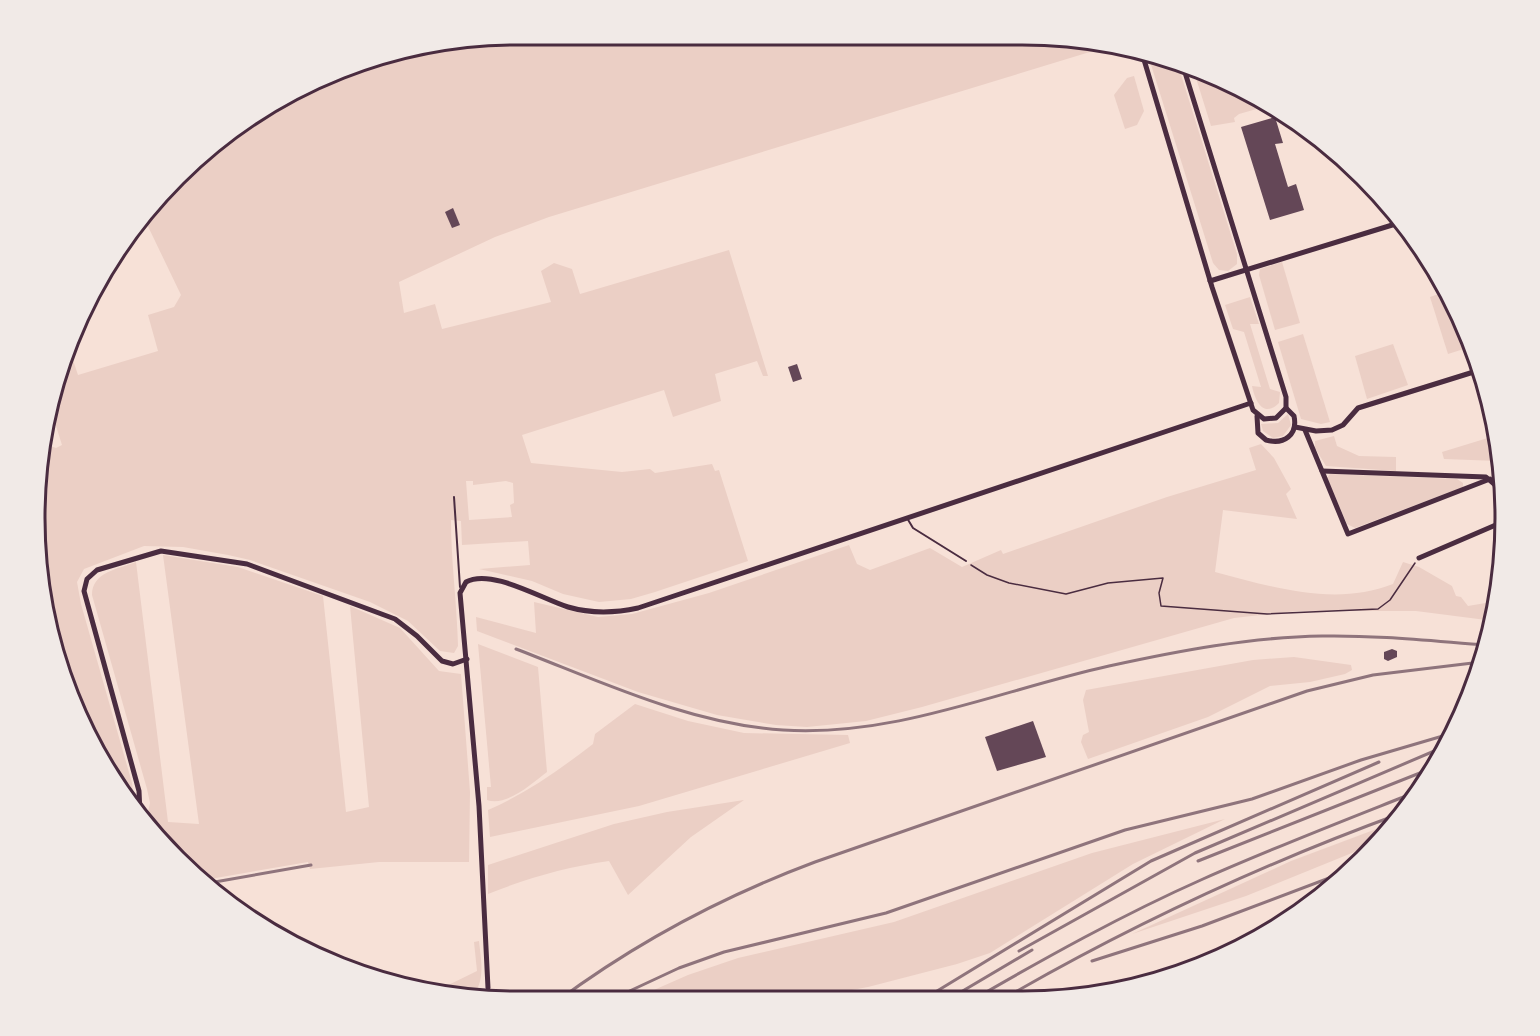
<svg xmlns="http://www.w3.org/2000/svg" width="1540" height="1036" viewBox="0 0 1540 1036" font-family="Karla,sans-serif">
	<rect width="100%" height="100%" fill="#f7e1d7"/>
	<g fill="#ebcfc5" fill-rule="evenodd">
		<path d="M518,34H1022L1116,44L549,217L495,237L399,282L404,313L435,304L442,329L551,302L541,271L554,263L572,269L580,294L729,250L768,376H763L757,361L715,374L721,401L673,417L664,390L522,435L531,463L622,472L650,469L655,473L712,464L715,471L719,470L748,561L655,592L631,599L599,602L563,594L532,581L479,569L530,565L528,541L462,545L461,521L451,520C451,562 457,604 458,646L454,653L440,651L408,621L370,602L250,560L228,555L183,547L144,546L84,569L77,582L81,604L132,783L135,806L99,759L44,613L36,486L45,444L56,448L62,445L56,426L50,423L65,359L72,357L78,375L158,351L148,315L174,307L181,295L143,216L249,116L363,60ZM466,481H473V485L506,481L513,483L514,503L510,505L512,517L469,520Z"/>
		<path d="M1148,55L1178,65L1237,254V264L1228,271L1219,270L1213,263Z"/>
		<path d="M1204,74L1236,85L1267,106L1239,114L1234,118L1235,122L1211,126L1196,78Z"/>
		<path d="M1134,76L1144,111L1137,125L1125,129L1114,95L1127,78Z"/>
		<path d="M1282,262L1300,323L1275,330L1259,275L1260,269Z"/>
		<path d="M1447,291L1467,348L1448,354L1430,297Z"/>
		<path d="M1250,297L1259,324H1250L1270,389L1280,392L1279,403C1263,419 1255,400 1252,386L1261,387L1244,332L1233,329L1225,305Z"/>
		<path d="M1303,334L1330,422L1321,424L1301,419L1278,342Z"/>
		<path d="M1393,344L1408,385L1367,399L1355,356Z"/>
		<path d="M1288,414L1291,425L1283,436L1273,438L1263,431L1261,424L1278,423Z"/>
		<path d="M1334,436L1337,446L1359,456L1396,457V471L1326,466L1315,448V441Z"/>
		<path d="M1491,437L1498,461L1444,459L1442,452Z"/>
		<path d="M1261,444L1274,458L1291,489L1286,494L1297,519L1223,510L1215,572C1272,587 1335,607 1393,584L1403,562L1419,567L1452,586L1456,596L1461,597L1468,606L1497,601L1494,621L1416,611H1297L1234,618L922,707L866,721L807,727L776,725L717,715L638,692L477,631L476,617L536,633L534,602L598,617L632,614L709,593L849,545L857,564L870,570L930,548L962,567L1001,550L1003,554L1167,497L1256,470L1249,448Z"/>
		<path d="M1330,474L1457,479L1463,483V487L1355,528L1347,524L1327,478Z"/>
		<path d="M163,555L238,567L323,596L346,812L369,807L350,606L400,628L439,671L461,674L470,792L469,862H379L310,869L308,862L204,880L176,860L146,821L150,803L147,789L92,595C92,572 118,569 136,562L168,822L199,824Z"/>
		<path d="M478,644L538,667L547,772C532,783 507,807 487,800V787H491Z"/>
		<path d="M1294,657L1351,665L1352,670L1345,674L1310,682L1270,686L1208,717L1088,759L1081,742L1083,735L1089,732L1083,700L1086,690L1253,660Z"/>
		<path d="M635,704L688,721L744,733L848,735L850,743L639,806L490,837L488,810C527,793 559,770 593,744L595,734Z"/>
		<path d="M744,800L691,837L628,895L609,861C566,867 528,878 488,894V865L614,824L667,812Z"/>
		<path d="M1225,819L1133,864L990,953L957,964L868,987L793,1001H629L688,975L738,958L894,922L1092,853Z"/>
		<path d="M1395,822L1379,842L1246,896L1132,934L1291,861Z"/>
		<path d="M479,941C481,961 486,980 472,997L432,993L477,971L474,942Z"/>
	</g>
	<g fill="#644757">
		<path d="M1275,117L1283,143L1275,144L1288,187L1296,184L1304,210L1270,220L1241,127Z"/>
		<path d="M453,208L460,225L452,228L445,212Z"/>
		<path d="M797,364L802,379L793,382L788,367Z"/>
		<path d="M1392,649L1397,651V657L1388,661L1384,659V652Z"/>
		<path d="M1033,721L1046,757L997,771L985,737Z"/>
	</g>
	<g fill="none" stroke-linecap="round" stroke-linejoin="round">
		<path stroke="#4a2c40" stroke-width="1.5" d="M971,565L987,575L1009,583L1066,594L1108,583L1163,578L1159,593L1161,606L1267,614L1378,609L1390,600L1415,563"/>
		<g stroke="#4a2c40" stroke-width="2">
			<path d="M454,497L460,587"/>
			<path d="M907,518L913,528L966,561"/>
		</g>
		<g stroke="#4a2c40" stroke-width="5">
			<path d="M1142,53L1212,287L1253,410L1264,419L1276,418L1286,408V397L1183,66"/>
			<path d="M1210,281L1402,222"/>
			<path d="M1257,416L1258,433L1266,440C1284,445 1298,435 1294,416L1286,408"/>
			<path d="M1295,427L1316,431L1332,430L1343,425L1358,408L1480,370"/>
			<path d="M1305,430L1348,534L1490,479"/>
			<path d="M1322,471L1486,477L1495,485L1505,515"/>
			<path d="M1419,558L1505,521"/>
			<path d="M140,813L139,791L84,591L87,579L97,570L161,551L247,564L395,619L417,636L442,661L453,664L467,659"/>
			<path d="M488,988L479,806L460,593L466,582C491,568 542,599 568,607C592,614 615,613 638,608L1251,403"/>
		</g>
		<g stroke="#8f747c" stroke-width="3">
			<path d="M516,649C602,682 690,724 783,730C897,737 1000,690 1109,666C1178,651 1251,637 1322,636C1377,635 1432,641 1486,645"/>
			<path d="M1198,861L1435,767"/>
			<path d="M209,883L311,865"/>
			<path d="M1019,951L1195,853L1446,746"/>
			<path d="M1092,961L1202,926L1353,869"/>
			<path d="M556,1002C634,944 724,896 815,862L1307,691L1373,675L1481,662"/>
			<path d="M606,1002L679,968L724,952L886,913L1125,830L1252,799L1361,760L1453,733"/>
			<path d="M919,1002L1151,861L1379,762"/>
			<path d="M944,1002L1032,950"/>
			<path d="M969,1002C1045,958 1122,915 1203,879C1275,847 1348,819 1421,790"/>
			<path d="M998,1002C1127,927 1262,864 1402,813"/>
		</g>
	</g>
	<path d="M0 0H1540V1036H0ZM518 45H1022A473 473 0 0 1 1495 518V518A473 473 0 0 1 1022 991H518A473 473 0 0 1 45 518V518A473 473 0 0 1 518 45Z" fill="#f1eae7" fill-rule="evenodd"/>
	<path fill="none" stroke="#4a2c40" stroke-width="3" d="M518 45H1022A473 473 0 0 1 1495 518V518A473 473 0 0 1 1022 991H518A473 473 0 0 1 45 518V518A473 473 0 0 1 518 45Z"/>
</svg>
